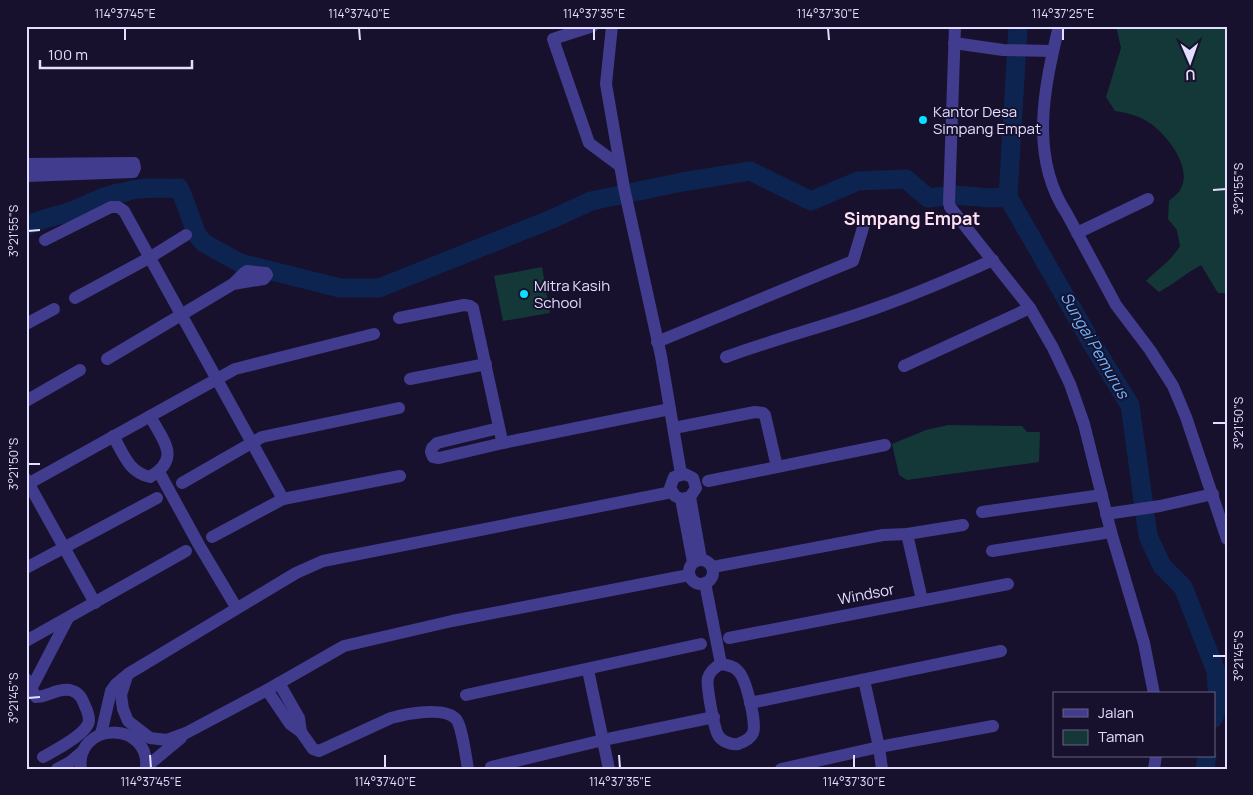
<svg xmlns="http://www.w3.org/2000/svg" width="1253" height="795" viewBox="0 0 1253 795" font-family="Manrope,sans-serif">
	<rect width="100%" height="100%" fill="#17112d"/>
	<g fill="#143737">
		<path d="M1116,26H1227V293H1218L1201,265C1186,273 1174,284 1159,292L1146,281C1159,268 1170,262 1180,246L1177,230L1168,219L1169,201C1172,198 1178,194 1180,190C1194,168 1166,133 1148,122C1137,115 1127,113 1115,111L1106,97L1121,48Z"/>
		<path d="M542,267L550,313L503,321L494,276Z"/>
		<path d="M948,425L1022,426L1027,432H1040L1039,462L907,480L899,475L892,444L926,430Z"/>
	</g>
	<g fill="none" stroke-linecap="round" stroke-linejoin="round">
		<g stroke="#0d2451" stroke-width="19">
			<path d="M1018,26L1008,197L1094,347L1130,405L1148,536L1162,566L1183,587L1216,671L1218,700L1214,718"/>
			<path d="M26,226C42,218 58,216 75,210C92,203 106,193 126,192C137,186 165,189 179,188L182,194L197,235L204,243L240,263L340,288H379L552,219L591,201L682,182L750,171L811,201L858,181L906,179L928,198L955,195L990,198L1008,197"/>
			<path d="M1205,769L1207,756"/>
		</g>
		<g stroke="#413c8d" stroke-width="12">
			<path d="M593,26L553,39L589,143L620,166"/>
			<path d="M612,26L606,84L624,188L661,356L681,474"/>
			<path d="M955,26L949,203L950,207L1030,308L1053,348L1070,384L1084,424L1111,532L1144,643L1154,694"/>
			<path d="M1059,26C1044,88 1029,157 1067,214L1116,305L1150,350L1173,386L1186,417L1227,539"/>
			<path d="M954,43L1003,50L1053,51"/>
			<path d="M26,164L134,163L135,168L133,172L26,176"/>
			<path d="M1077,233L1148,199"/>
			<path d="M45,240L111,207H118L124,211L283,499"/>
			<path d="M75,298L149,258L186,235"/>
			<path d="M399,318L464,305L470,306L473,308L501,436"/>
			<path d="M26,324L54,309"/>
			<path d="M657,342L853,261L865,221"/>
			<path d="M726,357C775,339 826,326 876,308C916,294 955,277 993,260"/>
			<path d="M107,359L233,284L244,273L247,271L266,273L267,275L264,279L233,284"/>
			<path d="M904,366L1030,308"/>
			<path d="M410,379L486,364"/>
			<path d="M26,401L80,370"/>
			<path d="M499,428L437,443L432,448L431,452L433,457L439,458L503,443L670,409"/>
			<path d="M674,428L755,412L763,413L765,415L777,467"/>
			<path d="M113,436C124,454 128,472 150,477C182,458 163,441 150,416"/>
			<path d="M159,472L199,545L236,607"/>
			<path d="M26,479L95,603"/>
			<path d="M708,481L885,445"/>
			<path d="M182,483L262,437L399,408"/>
			<path d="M26,485L235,369L374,334"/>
			<path d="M690,497L701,559"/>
			<path d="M681,499L690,497L696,488L693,478L685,474L674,477L670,488L675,496L681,499L693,562"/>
			<path d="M982,512L1102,495"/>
			<path d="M1106,514L1160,506L1213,494"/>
			<path d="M907,534L922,600"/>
			<path d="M212,537L283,499L400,476"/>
			<path d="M992,551L1111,532"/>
			<circle cx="701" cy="572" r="12"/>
			<path d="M713,567L883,535L907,534L963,525"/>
			<path d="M26,568L157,498"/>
			<path d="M705,583L721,664"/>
			<path d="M729,638L1008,584"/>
			<path d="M26,641L186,551"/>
			<path d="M721,664C727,665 734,666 738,671C746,678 757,724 753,733C750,739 744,742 738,744C731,745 721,741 718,735C714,728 706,685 708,678C710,671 715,667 721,664Z"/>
			<path d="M588,670L609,769"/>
			<path d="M127,676L121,695L123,709L128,721L150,738L167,740L186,733L267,690L344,646L452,621L689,575"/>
			<path d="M26,679L36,697C47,697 57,688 70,690C79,692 82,698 85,706C87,710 89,717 89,721C87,734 54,751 43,757"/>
			<path d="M864,680L879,747L882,769"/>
			<path d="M279,683L299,718L301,732"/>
			<path d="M31,689L68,618"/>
			<path d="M267,690L290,724L301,732L313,749L319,751L391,718C405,714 444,706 456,719C462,726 466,758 468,769"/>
			<path d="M466,695L701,644"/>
			<path d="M750,703L1001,651"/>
			<path d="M101,734L111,691L116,684L128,674L296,573L323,561L672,492"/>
			<path d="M146,767L181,738"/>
			<path d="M491,767L603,740L714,717"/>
			<path d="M57,769L70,762L83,751"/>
			<path d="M81,769C74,722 151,719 146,769"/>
			<path d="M781,769L879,747L993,726"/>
			<path d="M1154,769L1156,756"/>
		</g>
	</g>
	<path fill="none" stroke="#e2deff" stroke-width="2" d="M125,28V40M359,28L360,40M594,28V40M828,28L829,40M1063,28V40M1213,190L1226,189M28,231L40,230M1213,423H1226M28,464H40M1213,656H1226M28,698L40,697M150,755L151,768M385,755V768M619,755L620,768M854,755V768"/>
	<g fill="#0ae0ff" stroke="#17112d" stroke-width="2">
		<circle cx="923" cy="120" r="5"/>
		<circle cx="524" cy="294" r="5"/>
	</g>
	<g text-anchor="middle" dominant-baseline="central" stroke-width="4" stroke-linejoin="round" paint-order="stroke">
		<g font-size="15" fill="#e2deff" stroke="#17112d" text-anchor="start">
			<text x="933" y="111">Kantor Desa<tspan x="933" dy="17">Simpang Empat</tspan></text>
			<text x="534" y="285">Mitra Kasih<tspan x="534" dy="17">School</tspan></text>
		</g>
		<g font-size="15" fill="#e2deff" stroke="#17112d">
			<text transform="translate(866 594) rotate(-11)">Windsor</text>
		</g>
		<g font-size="16" font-style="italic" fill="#6cb7ff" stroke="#17112d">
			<text transform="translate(1095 345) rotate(60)">Sungai Pemurus</text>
		</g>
		<g font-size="18" font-weight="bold" fill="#ffe0f3" stroke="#17112d">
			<text x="912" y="218">Simpang Empat</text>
		</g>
	</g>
	<rect width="1253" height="795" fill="none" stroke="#17112d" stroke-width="55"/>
	<rect x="1053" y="692" width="162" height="65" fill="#17112d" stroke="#686381"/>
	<rect x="1063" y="709" width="25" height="8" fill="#413c8d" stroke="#686381"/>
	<text x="1098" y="718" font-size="15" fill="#e2deff">Jalan</text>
	<rect x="1063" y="730" width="25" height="15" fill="#143737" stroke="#686381"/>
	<text x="1098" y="742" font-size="15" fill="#e2deff">Taman</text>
	<g transform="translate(1190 62) rotate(178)" stroke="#17112d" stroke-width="4" paint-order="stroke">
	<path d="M0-4L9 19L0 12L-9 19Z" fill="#e2deff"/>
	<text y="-8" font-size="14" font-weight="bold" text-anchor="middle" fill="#e2deff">U</text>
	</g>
	<path d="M40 60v8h152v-8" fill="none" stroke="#e2deff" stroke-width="2.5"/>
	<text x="48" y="60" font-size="15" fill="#e2deff" stroke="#17112d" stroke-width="4" paint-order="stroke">100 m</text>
	<rect x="28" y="28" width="1198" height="740" fill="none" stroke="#e2deff" stroke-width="2"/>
	<g font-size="12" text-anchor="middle" fill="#e2deff">
		<text x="125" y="18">114°37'45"E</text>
		<text x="359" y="18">114°37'40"E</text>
		<text x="594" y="18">114°37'35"E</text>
		<text x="828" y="18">114°37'30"E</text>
		<text x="1063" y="18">114°37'25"E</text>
		<text transform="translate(1239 189) rotate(-90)" y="4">3°21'55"S</text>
		<text transform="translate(14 231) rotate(-90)" y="4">3°21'55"S</text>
		<text transform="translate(1239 423) rotate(-90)" y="4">3°21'50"S</text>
		<text transform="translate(14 464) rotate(-90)" y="4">3°21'50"S</text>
		<text transform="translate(1239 656) rotate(-90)" y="4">3°21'45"S</text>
		<text transform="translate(14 698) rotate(-90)" y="4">3°21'45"S</text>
		<text x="151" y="786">114°37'45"E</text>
		<text x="385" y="786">114°37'40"E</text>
		<text x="620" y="786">114°37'35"E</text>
		<text x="854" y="786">114°37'30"E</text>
	</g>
</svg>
